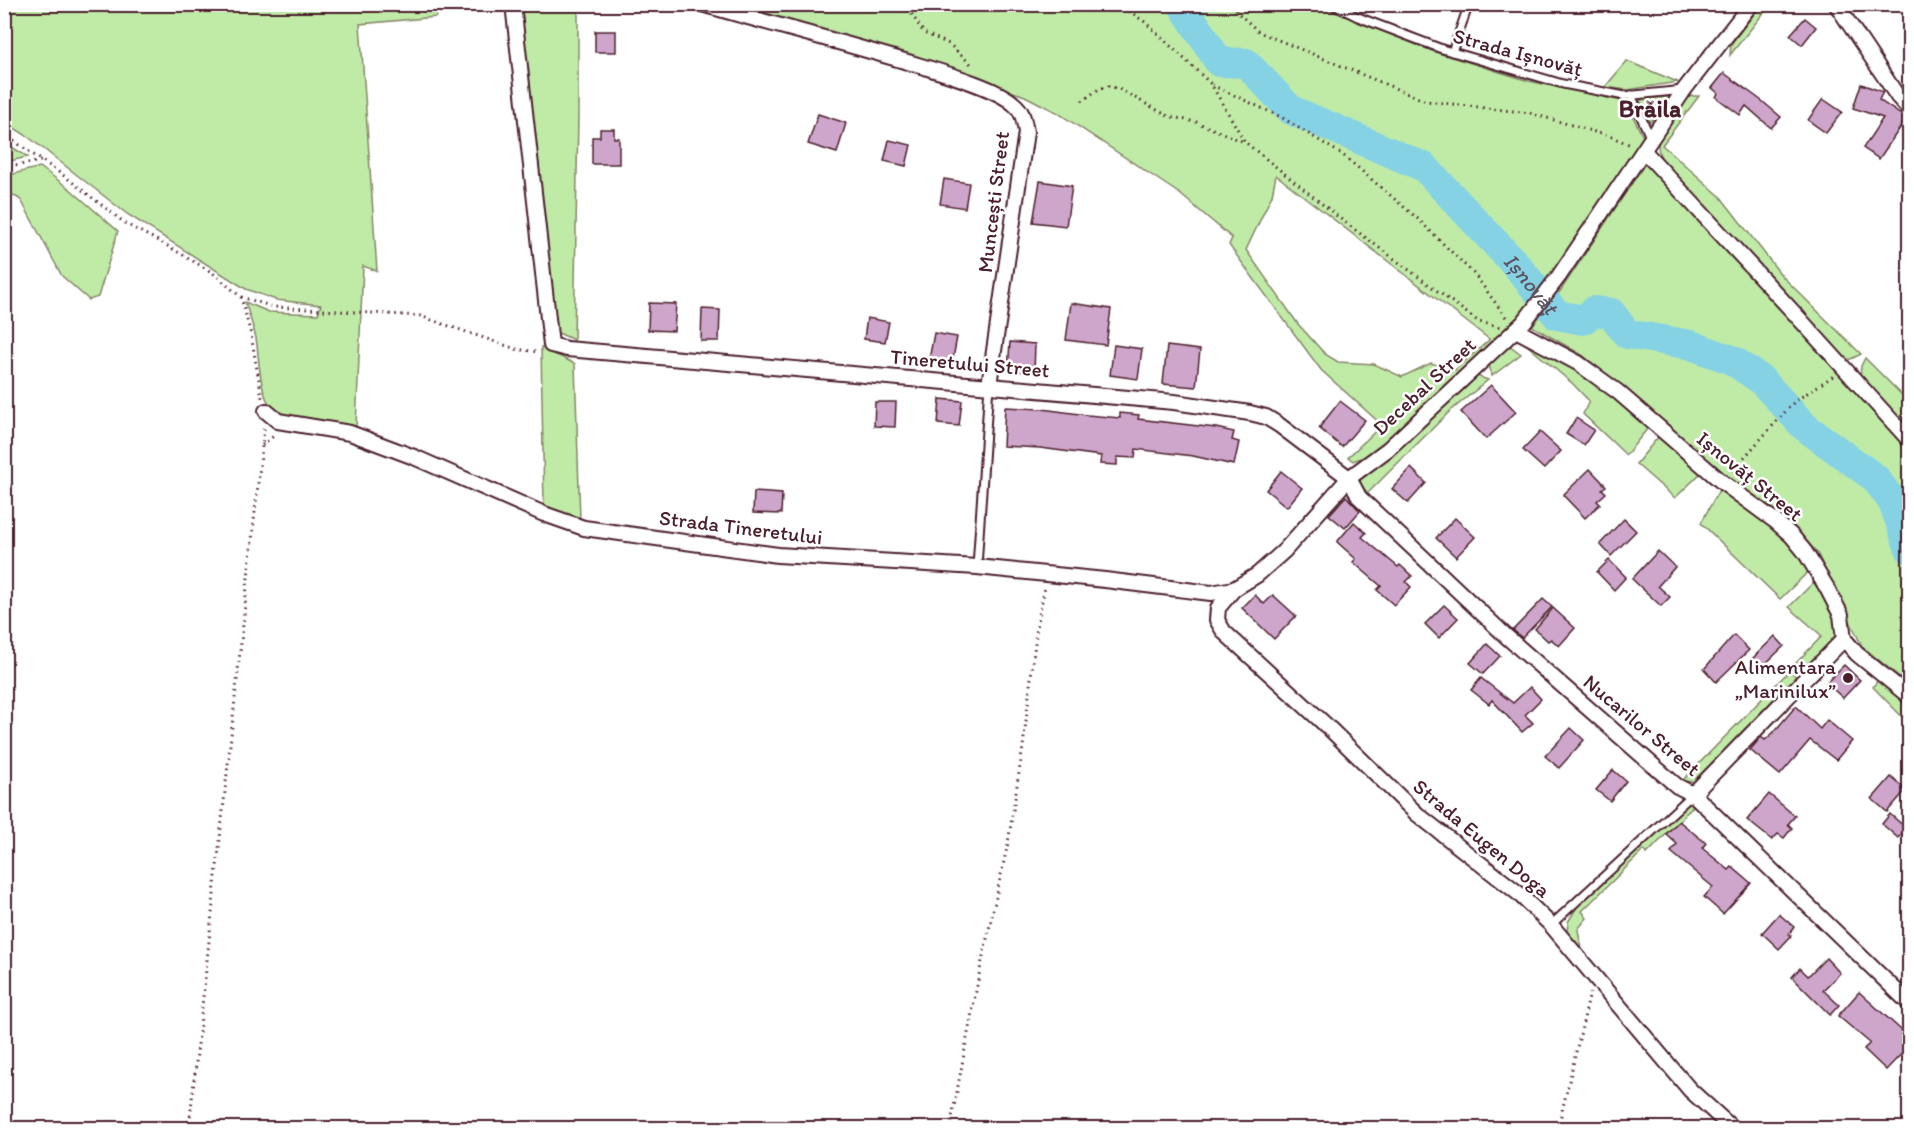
<svg xmlns="http://www.w3.org/2000/svg" width="1914" height="1133" viewBox="0 0 1914 1133" font-family="Itim,sans-serif">
	<rect width="100%" height="100%" fill="#fff"/>
	<filter id="ink" filterUnits="userSpaceOnUse"><feTurbulence type="fractalNoise" baseFrequency=".0167" numOctaves="2"/><feDisplacementMap in="SourceGraphic" scale="12" xChannelSelector="R" yChannelSelector="G"/><feConvolveMatrix kernelMatrix="1 2 1 2 8 2 1 2 1" color-interpolation-filters="sRGB"/></filter>
	<g filter="url(#ink)">
		<g fill="#c0eba7" stroke="#858569" stroke-width="1.5" fill-rule="evenodd">
			<path d="M4,5H454V7L435,9L436,17L360,24L377,271L363,266L356,426C332,424 303,426 281,416C258,404 260,361 256,338C253,326 249,314 245,302L269,312L318,314L321,305L276,300L246,289L127,214L27,136L5,122Z"/>
			<path d="M519,5H578V117L574,340L556,332Z"/>
			<path d="M725,5H1317L1432,51L1529,81L1626,102L1643,137L1557,269L1521,316L1371,454L1353,461L1348,457L1382,425L1321,370L1229,245L1232,238L1180,194L1058,113L1025,96L988,83ZM1276,175L1489,339V340L1455,370L1431,363L1402,377L1374,364L1338,362L1325,354L1298,324L1246,250L1272,195Z"/>
			<path d="M1761,5H1770L1730,55L1731,44Z"/>
			<path d="M1627,61L1675,81L1678,82L1627,90L1605,87Z"/>
			<path d="M1673,96L1650,122L1640,100Z"/>
			<path d="M1686,96H1699L1662,145L1720,196L1782,276L1861,354L1851,359H1842L1676,179C1671,172 1664,164 1660,155C1651,135 1676,112 1686,96Z"/>
			<path d="M5,143L28,157L5,162Z"/>
			<path d="M1646,162L1909,451V685L1862,646L1817,553L1786,517L1724,475L1584,356L1532,326L1561,290Z"/>
			<path d="M40,167L70,189L118,231L98,297L89,300L62,276L21,200L5,190V176Z"/>
			<path d="M1522,341L1557,357L1599,385L1648,428L1626,455L1583,414L1589,401L1573,384Z"/>
			<path d="M1509,345L1521,354L1492,376L1488,361Z"/>
			<path d="M541,347L575,364L580,520L544,505Z"/>
			<path d="M1865,358L1909,402V433L1860,377L1861,366Z"/>
			<path d="M1474,375L1488,380L1448,413L1368,493L1358,482Z"/>
			<path d="M1659,436L1703,471L1675,498L1636,464Z"/>
			<path d="M1719,490C1753,512 1791,534 1808,572L1780,599L1701,523Z"/>
			<path d="M1816,580C1843,631 1847,630 1804,670L1795,664L1822,636L1789,607Z"/>
			<path d="M1790,670L1796,677L1693,782L1682,781Z"/>
			<path d="M1878,680L1909,704V724L1873,687Z"/>
			<path d="M1688,803L1694,805L1647,854L1644,850L1582,911L1587,918L1578,929L1581,948L1567,932L1568,922L1577,907Z"/>
		</g>
		<g fill="none" stroke-linecap="round" stroke-linejoin="round">
			<path stroke="#85d2e5" stroke-width="30" id="s1" d="M1182,4L1219,62L1246,63L1291,110L1424,167L1517,266L1557,315L1583,320L1594,311L1611,313L1627,334L1691,345L1732,360L1760,379L1805,427L1875,478L1893,502L1910,549"/>
		</g>
		<g fill="#cfa6cb" stroke="#4a1f2b" stroke-width="1.5">
			<path d="M1805,18L1816,27L1802,45L1790,35Z"/>
			<rect x="595" y="31" width="21" height="21"/>
			<path d="M1724,73L1762,101L1781,117L1771,128L1746,106L1740,115L1716,97L1718,93L1712,88Z"/>
			<path d="M1861,84L1883,92L1879,100L1910,121V128L1902,125L1879,159L1863,148L1883,118L1853,108Z"/>
			<path d="M1823,99L1842,112L1826,133L1808,120Z"/>
			<path d="M818,114L846,123L837,153L808,144Z"/>
			<path d="M600,129H614V138H619V164H592V137H600Z"/>
			<path d="M889,140L911,145L906,166L884,161Z"/>
			<path d="M944,179L969,183L965,208L940,204Z"/>
			<path d="M1040,181L1072,186L1066,226L1033,222Z"/>
			<path d="M649,303L676,304L674,331L648,330Z"/>
			<path d="M1071,303L1111,309L1106,345L1066,340Z"/>
			<path d="M702,309L720,310L719,341H701Z"/>
			<path d="M867,318L889,322L885,342L864,339Z"/>
			<path d="M934,333L957,337L952,364L929,360Z"/>
			<path d="M1010,342L1035,344L1034,372L1008,371Z"/>
			<path d="M1114,345L1142,349L1138,379L1110,375Z"/>
			<path d="M1167,346L1200,350L1196,387L1163,384Z"/>
			<path d="M1491,385L1516,412L1486,439L1461,412Z"/>
			<path d="M940,399L962,401L959,426L938,424Z"/>
			<path d="M1340,401L1365,420L1342,447L1319,428Z"/>
			<path d="M875,402H896L895,427L874,426Z"/>
			<path d="M1005,407L1042,409L1087,415L1120,418V413L1139,415L1138,419L1216,428L1234,432L1232,440L1239,442L1234,465L1193,456L1136,449L1135,458L1117,457V465L1100,464L1101,456L1040,448L1003,446Z"/>
			<path d="M1576,418L1594,430L1584,445L1566,434Z"/>
			<path d="M1540,432L1561,451L1544,469L1523,450Z"/>
			<path d="M1411,468L1426,483L1408,503L1392,489Z"/>
			<path d="M1590,469L1606,486L1602,489L1606,493L1597,501L1600,504L1585,518L1563,495Z"/>
			<path d="M1281,471L1302,488L1287,507L1266,490Z"/>
			<path d="M754,492L782,494L781,514L753,513Z"/>
			<path d="M1346,496L1360,511L1345,528L1329,515Z"/>
			<path d="M1455,518L1475,537L1456,557L1436,538Z"/>
			<path d="M1624,519L1636,531L1611,556L1600,544Z"/>
			<path d="M1354,522L1366,533L1362,537L1398,567L1400,565L1412,576L1406,582L1411,587L1394,605L1377,590L1381,586L1353,562L1356,559L1337,542Z"/>
			<path d="M1658,551L1675,567L1658,586L1670,597L1661,606L1632,579Z"/>
			<path d="M1609,560L1626,577L1614,590L1597,572Z"/>
			<path d="M1255,595L1264,604L1273,595L1296,616L1274,639L1242,608Z"/>
			<path d="M1543,599L1552,607L1522,638L1513,630Z"/>
			<path d="M1444,605L1458,618L1439,638L1425,624Z"/>
			<path d="M1553,608L1575,628L1559,646L1551,639L1548,641L1535,629Z"/>
			<path d="M1734,635L1749,650L1716,682L1704,669Z"/>
			<path d="M1775,636L1784,646L1760,669L1751,660Z"/>
			<path d="M1487,644L1500,656L1483,674L1470,663Z"/>
			<path d="M1844,665L1860,680L1843,698L1826,683Z"/>
			<path d="M1481,678L1513,703L1530,687L1541,699L1525,715L1533,723L1522,732L1492,700L1489,704L1471,690Z"/>
			<path d="M1796,706L1820,729L1827,720L1852,741L1836,760L1810,740L1780,775L1750,750L1761,737L1765,740L1773,733Z"/>
			<path d="M1571,728L1584,740L1559,768L1545,756Z"/>
			<path d="M1613,770L1626,781L1610,801L1596,790Z"/>
			<path d="M1891,777L1906,790L1887,812L1872,799Z"/>
			<path d="M1769,794L1795,816L1788,824L1792,828L1784,838L1778,834L1772,840L1747,820Z"/>
			<path d="M1890,814L1907,829L1898,838L1882,824Z"/>
			<path d="M1679,821L1706,843L1702,848L1729,870L1732,867L1751,883L1723,914L1704,897L1713,887L1671,852L1677,844L1666,834Z"/>
			<path d="M1779,914L1794,927L1789,934L1791,936L1779,949L1762,933Z"/>
			<path d="M1826,958L1840,973L1823,990L1839,1005L1830,1015L1792,977L1800,968L1808,976Z"/>
			<path d="M1859,992L1910,1038V1045L1886,1070L1864,1049L1870,1043L1838,1016Z"/>
		</g>
		<g fill="none" stroke-linecap="round" stroke-linejoin="round">
			<defs>
				<g id="lane">
					<path d="M1332,4L1358,17L1442,49L1563,84L1625,96L1684,90"/>
					<path d="M1452,52L1469,4"/>
					<path d="M1631,95L1651,139"/>
					<path d="M977,567L989,385"/>
					<path d="M1551,925L1693,794"/>
				</g>
				<g id="street">
					<path d="M513,4L551,345L567,349L1174,402L1250,413L1266,417L1279,425L1349,478L1359,497L1507,637L1655,767L1677,786L1693,794L1910,1004"/>
					<path d="M702,4C775,25 849,44 921,66C944,73 997,88 1014,104C1023,111 1024,121 1026,132L989,385"/>
					<path d="M1836,4L1898,97L1910,110"/>
					<path d="M1644,151L1796,315L1910,441"/>
					<path d="M1516,330L1578,363L1618,392L1722,482L1775,521L1792,536L1805,552L1827,588L1841,615L1844,639L1857,654L1910,697"/>
					<path d="M266,411L278,421L350,433L414,457L544,514L584,528L778,555L977,567L1105,580L1211,593L1234,589"/>
					<path d="M1693,794L1844,639"/>
					<path d="M1732,1128L1690,1090L1551,925L1518,893L1417,814L1328,727L1224,632L1217,620L1218,608L1234,589L1257,575L1284,551L1349,478L1388,449L1524,322L1559,276L1684,90L1751,4"/>
				</g>
			</defs>
			<use href="#lane" stroke="#4a1f2b" stroke-width="11"/>
			<use href="#street" stroke="#4a1f2b" stroke-width="18"/>
			<g stroke="#4a1f2b" stroke-width="3" stroke-dasharray="1.5 4.5" stroke-linecap="butt">
				<path d="M905,4L924,33L949,44L973,66"/>
				<path d="M1119,4L1145,22L1211,84L1245,142L1342,220L1479,322L1500,327"/>
				<path d="M1233,4L1238,13L1259,32L1426,101L1530,113L1612,137L1631,145"/>
				<path d="M1212,85L1281,117L1343,155L1418,219L1475,275L1508,320"/>
				<path d="M1082,101L1099,89L1109,86L1119,89L1168,116L1196,122L1244,142"/>
				<path d="M4,134L67,178L126,224L166,245L213,273L241,297L251,335L262,398"/>
				<path d="M4,168L41,161"/>
				<path d="M241,297L274,307L420,316L516,349L538,352"/>
				<path d="M262,445L275,435"/>
				<path d="M1732,471L1795,401L1833,376"/>
				<path d="M189,1128L264,428"/>
				<path d="M950,1128L980,970L1008,843L1023,747L1037,625L1045,587"/>
				<path d="M1558,1128L1590,993"/>
			</g>
			<use href="#lane" stroke="#fff" stroke-width="7"/>
			<use href="#street" stroke="#fff" stroke-width="14"/>
		</g>
	</g>
	<circle fill="#4a1f2b" stroke="#fff" stroke-width="2" cx="1848" cy="678" r="6"/>
	<g text-anchor="middle" dominant-baseline="central" stroke-width="5" stroke-linejoin="round" paint-order="stroke">
		<g font-size="21" fill="#4a1f2b" stroke="#fff">
			<text transform="translate(1518 52) rotate(15)">Strada Ișnovăț</text>
			<text transform="translate(993 202) rotate(-83)">Muncești Street</text>
			<text transform="translate(970 363) rotate(5)">Tineretului Street</text>
			<text transform="translate(1424 386) rotate(-43)">Decebal Street</text>
			<text transform="translate(1750 476) rotate(39)">Ișnovăț Street</text>
			<text transform="translate(741 527) rotate(7)">Strada Tineretului</text>
			<text transform="translate(1642 725) rotate(40)">Nucarilor Street</text>
			<text transform="translate(1482 838) rotate(40)">Strada Eugen Doga</text>
		</g>
		<g font-size="21" fill="#4a1f2b" stroke="#fff" text-anchor="end">
			<text x="1836" y="666">Alimentara<tspan x="1836" dy="24">„Marinilux”</tspan></text>
		</g>
		<g font-size="22" font-style="italic" fill="#5c5563" stroke="#fff">
			<text stroke="none"><textPath href="#s1" startOffset="464">Ișnovăț</textPath></text>
		</g>
		<g font-size="24" font-weight="bold" fill="#4a1f2b" stroke="#fff">
			<text x="1650" y="108">Brăila</text>
		</g>
	</g>
	<rect width="1914" height="1133" fill="none" stroke="#fff" stroke-width="24"/>
	<rect x="12" y="12" width="1890" height="1109" fill="none" stroke="#4a1f2b" stroke-width="2" filter="url(#ink)"/>
</svg>
